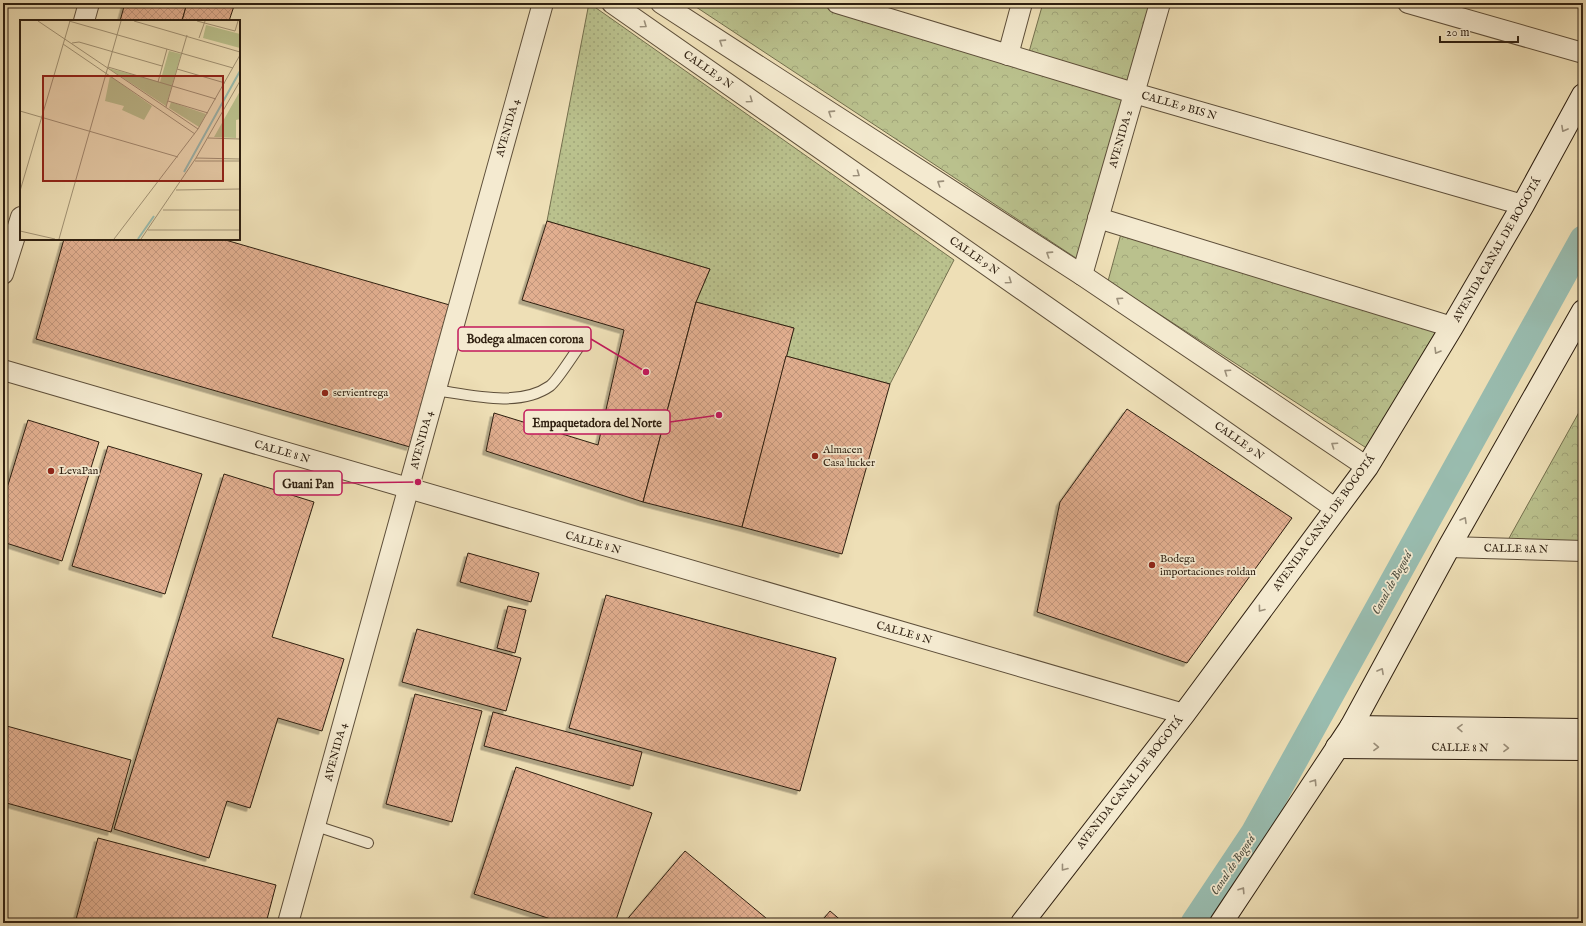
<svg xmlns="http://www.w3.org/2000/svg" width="1586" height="926" viewBox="0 0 1586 926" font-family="'IM FELL English',serif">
	<defs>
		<pattern id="grass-dots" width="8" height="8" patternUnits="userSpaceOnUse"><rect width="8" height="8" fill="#bac18d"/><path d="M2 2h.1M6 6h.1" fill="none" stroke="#a0a579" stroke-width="1.8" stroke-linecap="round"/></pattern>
		<pattern id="forest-crowns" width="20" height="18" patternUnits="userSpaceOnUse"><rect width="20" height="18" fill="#bac18d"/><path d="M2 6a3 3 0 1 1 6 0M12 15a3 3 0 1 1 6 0" fill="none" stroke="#a0a579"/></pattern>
		<pattern id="building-cross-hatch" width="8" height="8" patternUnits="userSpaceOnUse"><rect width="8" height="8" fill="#e2af90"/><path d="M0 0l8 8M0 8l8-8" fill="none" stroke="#c2967b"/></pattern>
		<filter id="shadow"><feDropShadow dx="-3.5" dy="3.5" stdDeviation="0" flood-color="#0004"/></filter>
	</defs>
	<rect width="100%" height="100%" fill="#eedfb6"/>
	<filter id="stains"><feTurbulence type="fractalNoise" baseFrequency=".005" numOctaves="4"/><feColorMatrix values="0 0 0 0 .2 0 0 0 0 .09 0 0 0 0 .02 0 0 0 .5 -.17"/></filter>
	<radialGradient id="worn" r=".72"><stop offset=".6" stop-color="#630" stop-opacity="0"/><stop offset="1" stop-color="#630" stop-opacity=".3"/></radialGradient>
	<path fill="url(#grass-dots)" stroke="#74704e" d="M589,3L954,260L890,384L786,356L794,328L696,302L710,269L547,221Z"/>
	<g fill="url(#forest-crowns)" stroke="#74704e">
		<path d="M690,3H868L1029,52L1043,3H1156L1079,260Z"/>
		<path d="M1122,230L1436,331L1368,449L1108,281Z"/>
		<path d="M1583,405V541L1508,540Z"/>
	</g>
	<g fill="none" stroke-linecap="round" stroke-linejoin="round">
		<path stroke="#99bcaf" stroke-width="27" d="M1194,923L1254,833L1583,239"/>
	</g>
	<g fill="url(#building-cross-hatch)" stroke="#2e1f10" filter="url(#shadow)">
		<path d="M125,3H187L182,21H120Z"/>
		<path d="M187,3H235L229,21H182Z"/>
		<path d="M547,221L710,269L696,302L643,502L486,451L494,413L598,445L624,330L522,300Z"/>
		<path d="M64,239H222L453,306L410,447L36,339Z"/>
		<path d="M696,302L794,328L742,527L643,502Z"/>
		<path d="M786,356L890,384L842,554L742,527Z"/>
		<path d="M1127,409L1292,518L1187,663L1037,612L1060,502Z"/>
		<path d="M28,420L99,442L62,561L3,542V501Z"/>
		<path d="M108,446L202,474L165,594L72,566Z"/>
		<path d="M224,474L314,502L272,637L344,659L322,731L278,718L250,808L227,801L209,858L114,829Z"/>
		<path d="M468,553L539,573L531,602L460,582Z"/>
		<path d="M606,595L836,658L800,791L569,728Z"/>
		<path d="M508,606L526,610L515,653L497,648Z"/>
		<path d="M417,629L521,658L506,711L402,682Z"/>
		<path d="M415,694L482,711L452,822L386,804Z"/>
		<path d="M493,712L642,752L633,786L484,746Z"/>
		<path d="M3,725L131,760L111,832L3,802Z"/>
		<path d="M516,767L652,813L615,923H563L474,894Z"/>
		<path d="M98,838L276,885L266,923H75Z"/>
		<path d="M685,851L772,923H624Z"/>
		<path d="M830,911L844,923H820Z"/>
	</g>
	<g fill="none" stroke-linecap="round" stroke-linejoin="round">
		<defs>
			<g id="lane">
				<path d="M435,390C470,395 519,408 550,386C557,381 575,352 581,344"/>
				<path d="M316,826L368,843"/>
			</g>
			<g id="street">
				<path d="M612,3L1336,509"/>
				<path d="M661,3L1082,275L1367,467"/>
				<path d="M837,3L1134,93L1523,205"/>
				<path d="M1408,3L1583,53"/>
				<path d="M84,21L89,3"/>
				<path d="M1008,55L1022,3"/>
				<path d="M1098,218L1452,327"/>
				<path d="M3,274L21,217"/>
				<path d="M1082,275L1160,3"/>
				<path d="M3,370L1184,714"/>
				<path d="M1449,547L1583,551"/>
				<path d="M288,923L543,3"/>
			</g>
			<g id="secondary">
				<path d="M1351,727L1583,730"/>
				<path d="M1337,747L1583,749"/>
				<path d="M1022,923L1184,714L1367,467L1452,327L1523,205L1583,95"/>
				<path d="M1221,923L1351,727L1449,547L1583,311"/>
			</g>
		</defs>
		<use href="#lane" stroke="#5e4f3a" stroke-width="12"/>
		<use href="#street" stroke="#5e4f3a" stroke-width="22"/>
		<use href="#secondary" stroke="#2e1f10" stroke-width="24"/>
		<use href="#lane" stroke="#f4ead0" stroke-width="10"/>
		<use href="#street" stroke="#f4ead0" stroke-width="20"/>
		<use href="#secondary" stroke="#f4ead0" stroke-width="22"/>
	</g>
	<defs><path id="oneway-chevron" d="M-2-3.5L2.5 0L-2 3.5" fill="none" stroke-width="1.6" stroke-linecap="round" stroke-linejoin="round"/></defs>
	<g stroke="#9b8f7a">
		<use href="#oneway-chevron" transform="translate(644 25) rotate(35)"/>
		<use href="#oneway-chevron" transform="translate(722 42) rotate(-147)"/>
		<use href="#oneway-chevron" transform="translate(750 100) rotate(35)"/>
		<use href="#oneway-chevron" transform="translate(831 113) rotate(-147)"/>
		<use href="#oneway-chevron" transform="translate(1564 129) rotate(119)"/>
		<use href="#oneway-chevron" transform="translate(857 174) rotate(35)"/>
		<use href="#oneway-chevron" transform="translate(940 183) rotate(-147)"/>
		<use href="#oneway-chevron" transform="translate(1049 254) rotate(-147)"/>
		<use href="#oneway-chevron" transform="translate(1009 281) rotate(35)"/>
		<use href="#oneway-chevron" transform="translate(1119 300) rotate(-146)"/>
		<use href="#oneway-chevron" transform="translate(1437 351) rotate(121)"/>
		<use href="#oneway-chevron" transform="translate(1227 372) rotate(-146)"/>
		<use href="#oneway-chevron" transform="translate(1334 445) rotate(-146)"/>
		<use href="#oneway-chevron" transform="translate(1464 520) rotate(-60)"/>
		<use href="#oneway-chevron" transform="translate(1261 609) rotate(127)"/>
		<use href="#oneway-chevron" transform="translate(1381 671) rotate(-61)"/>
		<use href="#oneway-chevron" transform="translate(1460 728) rotate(-179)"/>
		<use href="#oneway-chevron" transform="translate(1376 747) rotate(1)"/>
		<use href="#oneway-chevron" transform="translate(1506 748) rotate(1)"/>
		<use href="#oneway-chevron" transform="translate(1314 782) rotate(-57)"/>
		<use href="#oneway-chevron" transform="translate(1064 868) rotate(128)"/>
		<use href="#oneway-chevron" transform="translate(1242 890) rotate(-57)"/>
	</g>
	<g fill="#8f2418" stroke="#f4ead0" stroke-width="1.5">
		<circle cx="325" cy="393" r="4"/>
		<circle cx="815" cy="456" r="4"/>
		<circle cx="51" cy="471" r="4"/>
		<circle cx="1152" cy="565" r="4"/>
	</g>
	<g text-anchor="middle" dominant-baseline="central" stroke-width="3.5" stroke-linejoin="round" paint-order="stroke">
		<g font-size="11" fill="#2e1f10" stroke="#f4ead0">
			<text transform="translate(708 70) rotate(35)">CALLE 9 N</text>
			<text transform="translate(1179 106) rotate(16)">CALLE 9 BIS N</text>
			<text transform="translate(508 128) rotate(-74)">AVENIDA 4</text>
			<text transform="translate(1121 139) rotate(-74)">AVENIDA 2</text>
			<text transform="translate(1497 250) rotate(-60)">AVENIDA CANAL DE BOGOTÁ</text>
			<text transform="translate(974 256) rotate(35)">CALLE 9 N</text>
			<text transform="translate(422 440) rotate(-75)">AVENIDA 4</text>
			<text transform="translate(1239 441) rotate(35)">CALLE 9 N</text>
			<text transform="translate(282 452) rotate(16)">CALLE 8 N</text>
			<text transform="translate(1324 523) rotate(-54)">AVENIDA CANAL DE BOGOTÁ</text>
			<text transform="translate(593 543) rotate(16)">CALLE 8 N</text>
			<text transform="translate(1516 549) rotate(1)">CALLE 8A N</text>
			<text transform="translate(904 633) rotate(16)">CALLE 8 N</text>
			<text transform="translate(1460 748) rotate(1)">CALLE 8 N</text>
			<text transform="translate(336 752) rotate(-75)">AVENIDA 4</text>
			<text transform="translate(1130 783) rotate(-52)">AVENIDA CANAL DE BOGOTÁ</text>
		</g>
		<g font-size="11" fill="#2e1f10" stroke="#f4ead0" text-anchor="start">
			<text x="333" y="393">servientrega</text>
			<text x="823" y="450">Almacen<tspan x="823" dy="13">Casa lucker</tspan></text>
			<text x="59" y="471">LevaPan</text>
			<text x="1160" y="559">Bodega<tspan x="1160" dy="13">importaciones roldan</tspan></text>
		</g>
		<g font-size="12" font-style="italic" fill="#4e4e40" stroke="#f4ead0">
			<text transform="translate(1392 583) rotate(-61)">Canal de Bogotá</text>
			<text transform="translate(1233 865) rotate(-56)">Canal de Bogotá</text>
		</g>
	</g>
	<g transform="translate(20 20)">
		<rect width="220" height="220" fill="#eedfb6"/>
		<path d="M90,56L132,86L124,100L102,90L104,86L85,81Z" fill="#bac18d"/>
		<path d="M186,5L220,14V28L183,18ZM149,31L161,34L146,86L88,48L140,62ZM220,71V99L216,100V118L194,117ZM151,82L186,94L179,107L149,88Z" fill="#bac18d"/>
		<path fill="none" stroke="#99bcaf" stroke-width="2" d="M164,152L220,51M118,219L134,196"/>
		<path fill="none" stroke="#a19274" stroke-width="1" d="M18,1L178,109M49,1L213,48M114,1L220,32M177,1L215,11L218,1M179,18L185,1M52,23L59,22L142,46M43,24L175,114M88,47L196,79M157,49L205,63M138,62L147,29M148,81L188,93M146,87L167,15M0,91L158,137M188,118L220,119M176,138L220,139M175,141H220M156,170L220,169M0,171L50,1M143,190H220M128,210H220M0,211L35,219M39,219L101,1M94,219L178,109L220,35M121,219L176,138L220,61"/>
		<path fill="#8f2418" fill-opacity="0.15" stroke="#8f2418" stroke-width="2" d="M23,56H203V161H23Z"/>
		<rect width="220" height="220" fill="none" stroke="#2e1f10" stroke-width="2"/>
	</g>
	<path fill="none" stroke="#c2185b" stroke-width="1.5" d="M646 372L591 339M719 415L670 422M418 482L342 483"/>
	<g fill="#c2185b" stroke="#f4ead0" stroke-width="1.5">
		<circle cx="646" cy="372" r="4"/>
		<circle cx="719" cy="415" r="4"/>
		<circle cx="418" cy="482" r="4"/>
	</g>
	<g fill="#f4ead0" stroke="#c2185b" stroke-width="1.5">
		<rect x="458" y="327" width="133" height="24" rx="4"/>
		<rect x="524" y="410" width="146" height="24" rx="4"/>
		<rect x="274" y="471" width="68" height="24" rx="4"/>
	</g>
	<g font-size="12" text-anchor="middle" font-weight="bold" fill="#2e1f10">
		<text x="525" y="343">Bodega almacen corona</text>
		<text x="597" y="427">Empaquetadora del Norte</text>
		<text x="308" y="488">Guani Pan</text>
	</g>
	<rect width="1586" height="926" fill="none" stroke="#eedfb6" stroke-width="16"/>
	<rect x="4" y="4" width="1578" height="918" fill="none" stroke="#2e1f10" stroke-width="2"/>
	<rect x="8" y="8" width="1570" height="910" fill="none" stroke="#2e1f10"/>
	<path d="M1440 36v6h78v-6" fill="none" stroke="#2e1f10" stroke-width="2"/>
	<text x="1446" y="36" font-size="12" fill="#2e1f10" stroke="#f4ead0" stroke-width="3" paint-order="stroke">20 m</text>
	<rect width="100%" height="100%" filter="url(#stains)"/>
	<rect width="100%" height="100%" fill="url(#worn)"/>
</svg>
